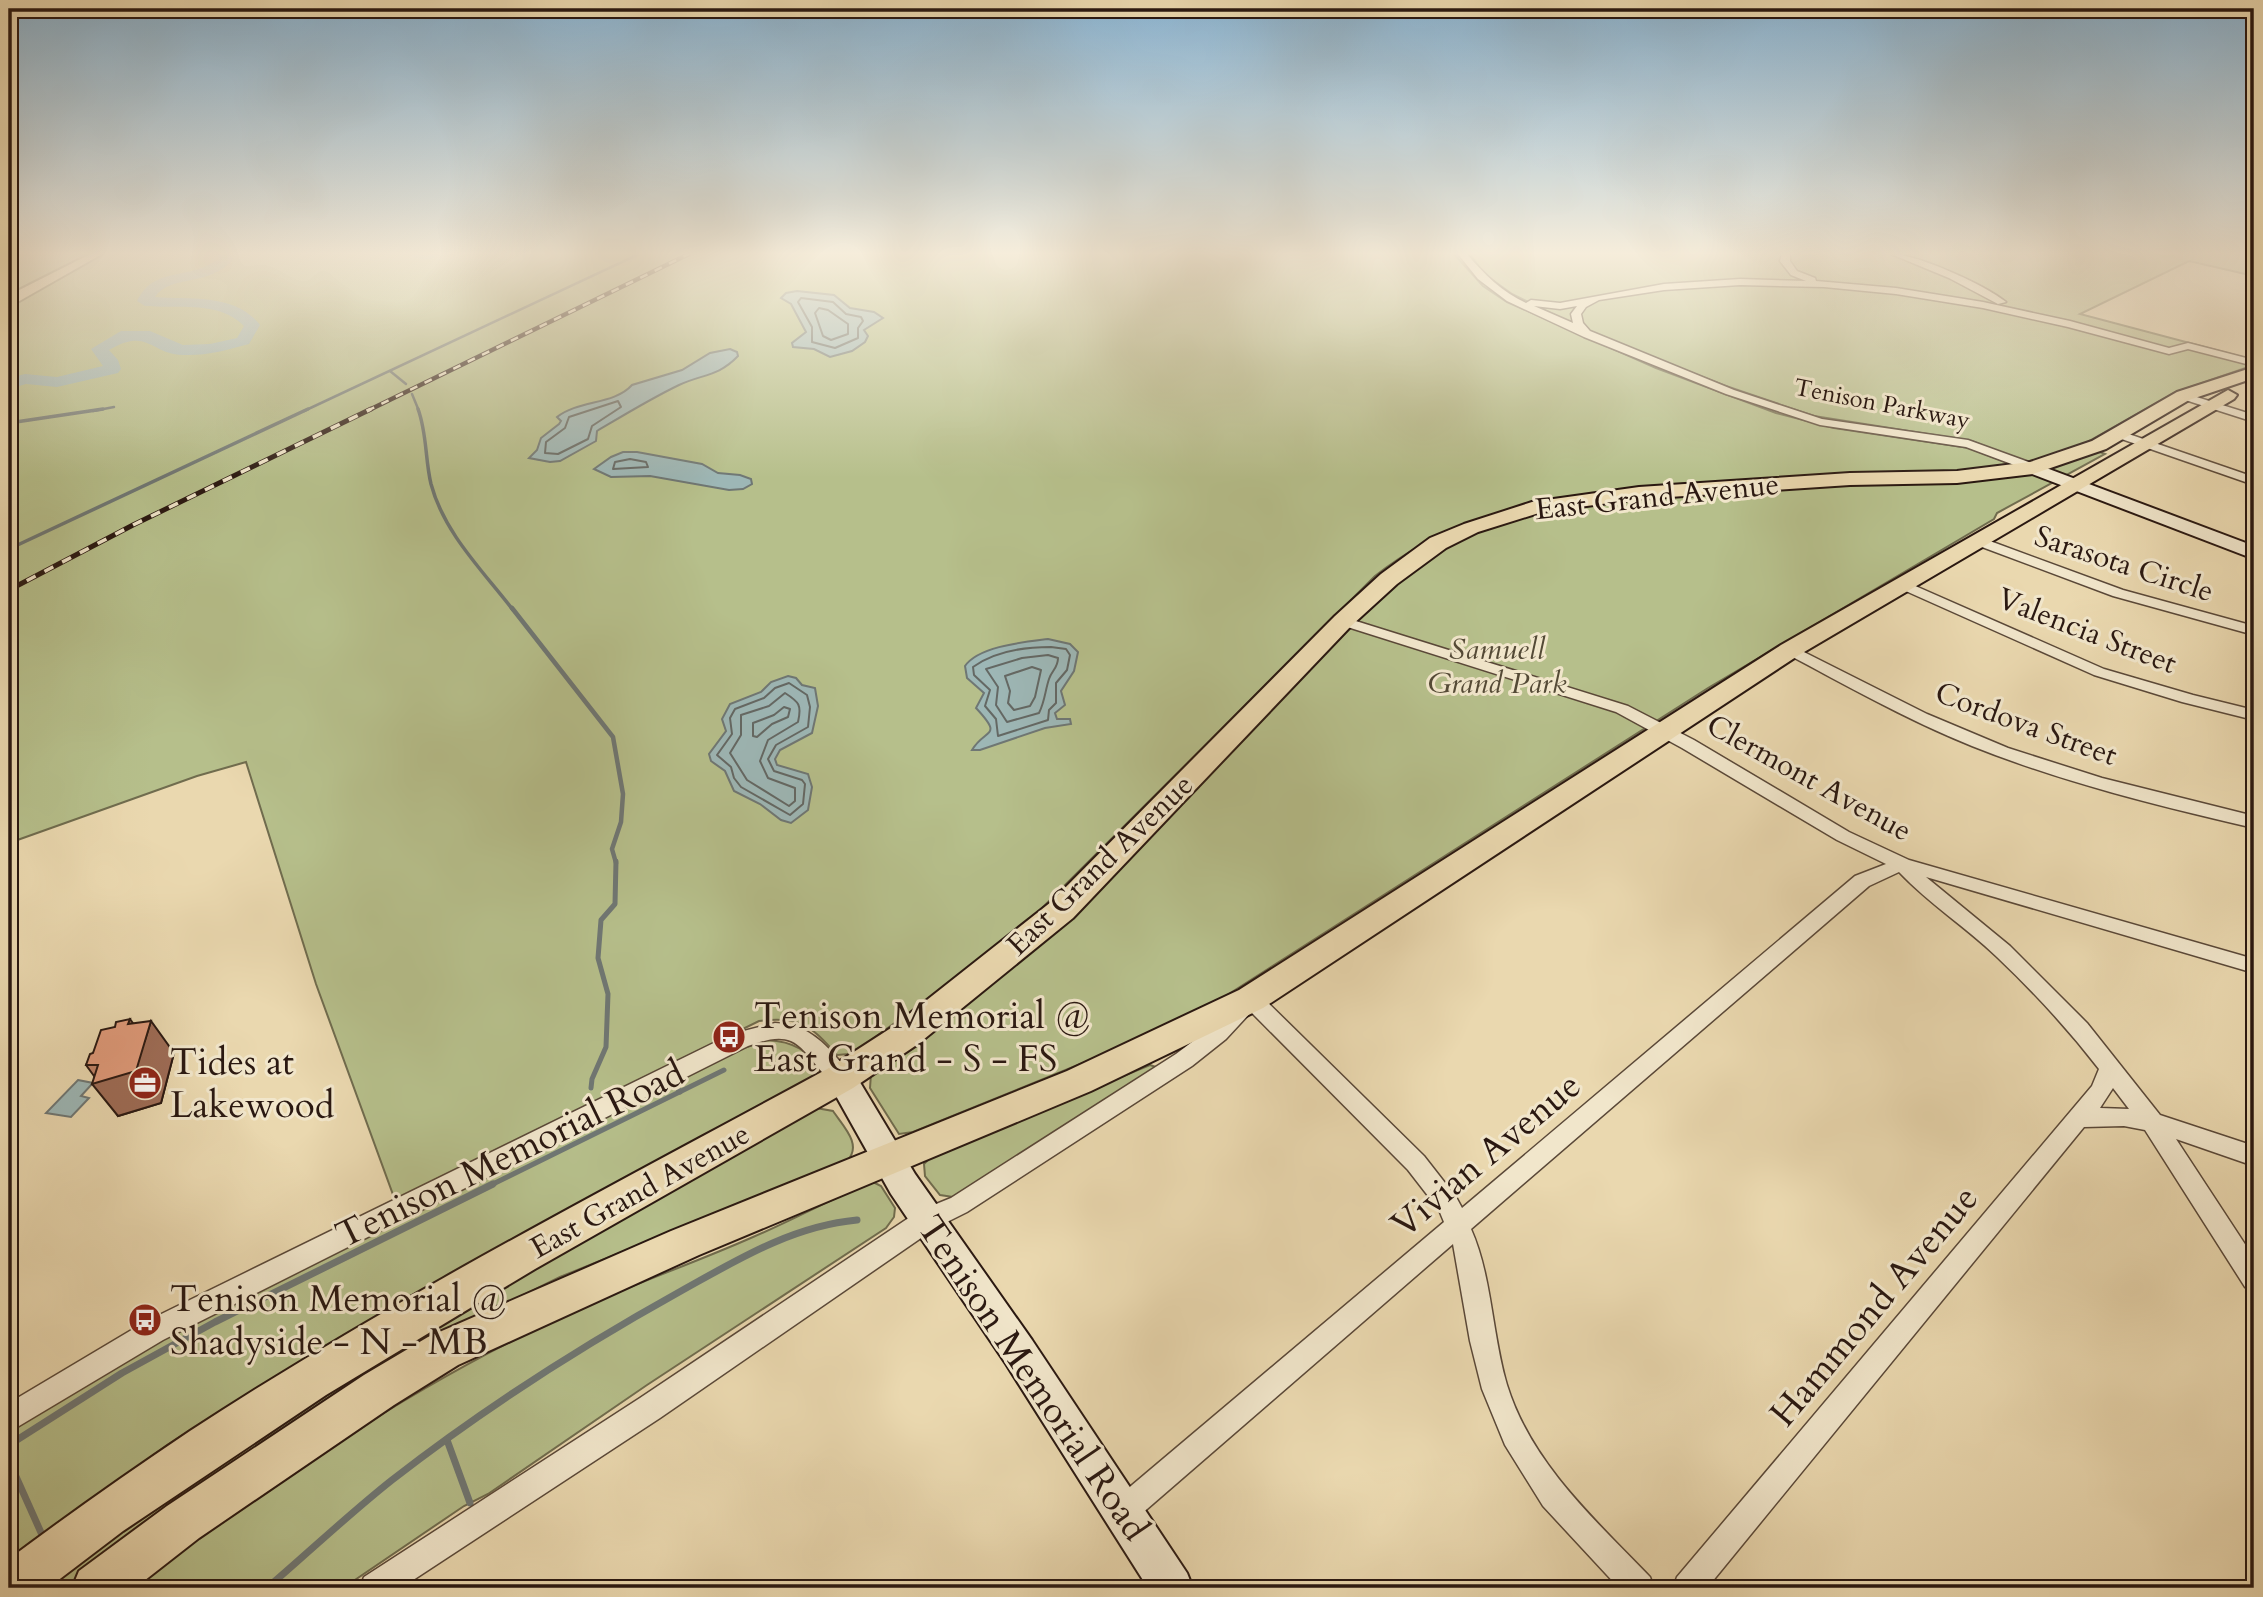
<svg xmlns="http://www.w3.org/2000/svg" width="2263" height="1597" viewBox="0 0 2263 1597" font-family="Cardo,serif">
	<rect width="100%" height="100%" fill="#ead8af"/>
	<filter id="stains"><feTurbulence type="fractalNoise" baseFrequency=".00286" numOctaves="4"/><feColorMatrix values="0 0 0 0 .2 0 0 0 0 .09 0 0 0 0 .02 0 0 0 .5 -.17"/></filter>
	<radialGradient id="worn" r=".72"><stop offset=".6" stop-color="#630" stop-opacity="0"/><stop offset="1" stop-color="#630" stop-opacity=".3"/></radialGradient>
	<g fill="#b6bf8b" stroke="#706c4e" stroke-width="2">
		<path d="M9,254H88L9,294Z"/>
		<path d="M104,254H1454L1483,286L1507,302L1656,368L1776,413L1834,428L1969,448L2011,464L2023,462L1972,441L1814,416L1726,386L1597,336L1512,294L1483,273L1470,254H2254V276L2189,261L2080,314L2254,360V365L2176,392L2082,445L2105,454L1997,513L1994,519L1708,688L1221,999L1164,1030L913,1132L899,1134L870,1088L871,1074L1394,581L1462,536L1539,511L1595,502L1817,485L1962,482L2027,474L1988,471L1585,495C1504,507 1440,525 1375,576L1036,914L950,983L860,1048L849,1054L837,1055C810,1025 801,1016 759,1021L395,1200L316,984L246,762L197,776L9,843V308Z"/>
		<path d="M767,1040C788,1041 818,1050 814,1077L366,1323L260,1386L167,1445L19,1554L17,1588H9V1431L153,1344L744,1048Z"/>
		<path d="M1150,1065L1156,1067L953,1197L940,1195L925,1176L924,1164L934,1154Z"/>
		<path d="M816,1108L833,1111C843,1126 863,1145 847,1161L560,1277L495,1309L83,1573L64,1588H40L214,1461L518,1278Z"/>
		<path d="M873,1182L881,1186L895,1208L894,1217L886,1228L647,1385L488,1494L464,1506L343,1588H131C266,1486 407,1389 561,1317C624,1287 690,1265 753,1237C793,1220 832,1198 873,1182Z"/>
	</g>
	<g fill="#9db7b6" stroke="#6f7774" stroke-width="2">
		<path d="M797,291L834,295L850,308L874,312L883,318L864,330L868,336L865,342L852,351L830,357L814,349L793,347L792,343L806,332L791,304L781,298L786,293Z"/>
		<path d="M730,349L737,352L738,356C718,377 702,374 679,385C650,399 624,415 597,431L596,441L560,461L550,462L529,458L537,450L541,438L559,424L561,421L557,417C578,400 614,405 632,385L682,370L710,353Z"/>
		<path d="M623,452H637L702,464L718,473L740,475L751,479L752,484L743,489L729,490L650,476L611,477L594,469L611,457Z"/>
		<path d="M1048,639L1070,644L1078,652L1074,671L1061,691L1065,705L1055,713L1057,719H1070L1071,724L1045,728L980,750H972C985,728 1004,738 976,708L984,693L967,678L965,666C979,646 1025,642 1048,639Z"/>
		<path d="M788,676L796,678L802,685L815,688L818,706L812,733L780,750L775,759L777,765L808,774L812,787L808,810L791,823L781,820L760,804L734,791L725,771L711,761L709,754L726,731L722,719L730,704L761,692L771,682Z"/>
		<path d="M78,1080L93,1083L81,1096L89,1098L71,1117L46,1113Z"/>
	</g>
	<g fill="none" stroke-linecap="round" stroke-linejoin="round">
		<g stroke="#646864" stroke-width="2">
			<path d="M801,298L833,302L846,314L861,317L863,321L858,328V338L835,348L812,342V327L798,302Z"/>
			<path d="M819,308L828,310L848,324V334L831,340L823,336L815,313Z"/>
			<path d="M618,401L621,407L592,426L588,439L558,454L545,453L546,442L565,428L569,417Z"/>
			<path d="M630,459L646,462L648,467L613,469L615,462Z"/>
			<path d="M1051,647L1066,649L1070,655L1067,670L1056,683V703L1049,710L1048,720L998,736L996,719L985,706L990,690L974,675L973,667C995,651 1024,647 1051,647Z"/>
			<path d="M1048,655L1058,658C1058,668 1052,670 1049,679C1045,691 1045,701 1039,713L1007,722L996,705L998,687L986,669L1022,658Z"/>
			<path d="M1032,667L1041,670L1035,697L1030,706L1014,710L1008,703L1010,691L1005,676Z"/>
			<path d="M789,683L807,695L810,707L808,727L776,745L768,759L774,771L802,780L805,784L803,804L790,815L741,787L734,778L731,767L717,755L732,734L730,718L735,709L764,698L775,688Z"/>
			<path d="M785,693C799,702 802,705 798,722L768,740L760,761L768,778L795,788V801L789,806L747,780L730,753L741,735V715L769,706Z"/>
			<path d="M784,707L790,709L788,717L772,724L757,737L753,736V723L774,715Z"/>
		</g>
		<g stroke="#6f7774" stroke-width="2.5">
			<path d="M390,371L406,384"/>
			<path d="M412,394L419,411"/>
			<path d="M93,411L114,407"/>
			<path d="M304,411L639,254"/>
		</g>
		<g stroke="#6f7774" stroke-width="3.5">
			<path d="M418,409C427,433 425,459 431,484C444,533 483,571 513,610"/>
			<path d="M9,423L103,409"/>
			<path d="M9,549L308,409"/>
		</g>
		<path stroke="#6f7774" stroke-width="4.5" d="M512,608L613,737L623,794L621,822L612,849L616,863"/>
		<g stroke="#6f7774" stroke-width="5">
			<path d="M674,1082L680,1092"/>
			<path d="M591,1088L592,1079L606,1047L608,994L598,958L601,920L615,904L616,861"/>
			<path d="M489,1186L724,1070"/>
		</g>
		<g stroke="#6f7774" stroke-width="7">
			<path d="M447,1440L470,1503"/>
			<path d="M9,1445L122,1373L215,1322L493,1184"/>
			<path d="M9,1461L43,1537"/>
			<path d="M267,1588C309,1552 349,1514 392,1480C483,1409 580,1347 681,1291C737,1260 792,1226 857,1220"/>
		</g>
		<g fill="#9db7b6" fill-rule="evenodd">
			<path d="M217,254H231L234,259C208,288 170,274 155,297C191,300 235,293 260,325L249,344C227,350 206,356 183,355C150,354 148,327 109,350L118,360L121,369L118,373L57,387L26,384L9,389V378L25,374L57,377L103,366L91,349L121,331H150L183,345L210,344L237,338L244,326C219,300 177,309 145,306L137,301C156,264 190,282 219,258Z"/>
			<path d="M409,254H441C434,261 416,261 409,254Z"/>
		</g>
		<defs>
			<g id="street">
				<path d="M1458,254H1467C1484,274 1502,292 1526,303L1531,300L1560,303L1664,284L1740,279L1806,281L1791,275L1780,261L1782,254H1790V261L1797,271L1815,278L1816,281L1896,288L1983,302L2070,321L2169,348L2188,343L2254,360V366L2188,349L2169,354L2068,327L1983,308L1896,294L1824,287L1740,285L1664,290L1599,300L1586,307L1581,314L1583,323L1590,331L1734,390L1822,419L1968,440L2037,465V471L2033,472L1966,447L1820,425L1726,394L1584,337L1507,301L1478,279ZM1534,306L1560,309L1577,306L1571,314L1573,323Z"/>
				<path d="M1891,254C1917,254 1985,285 2006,302L1998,304L1949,278Z"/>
				<path d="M2179,394H2187L2254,415V422L2179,398Z"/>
				<path d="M2117,430L2254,477V485L2113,436L2111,434Z"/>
				<path d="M1979,537L2123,590L2254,626V635L2113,596L1974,544L1972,541Z"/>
				<path d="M1904,581L2104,669L2193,695L2254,710V720L2182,702L2094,675L1899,588L1897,585Z"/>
				<path d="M1343,617L1628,706L1694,740L1849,832L1909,860L2254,959V973L1926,877L2010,946L2087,1023L2160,1115L2254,1146V1166L2176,1139L2254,1258V1290L2245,1287L2145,1130L2124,1126L2084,1127L1707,1588H1673L1677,1577L2092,1086L2099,1069C2068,1029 2034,992 1997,957C1966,927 1929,904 1899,872L1869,886L1471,1229C1492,1276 1492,1335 1507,1385C1531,1463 1596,1521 1650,1577L1654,1588H1619L1543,1506L1505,1445L1482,1389L1470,1341L1453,1244L1132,1522L1122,1526L1112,1522L1108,1512L1112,1502L1444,1222L1439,1210L1408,1170L1251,1012L1226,1039L1192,1066L967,1212L937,1227L660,1418L401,1588H360L364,1577L640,1398L919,1211L951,1198L1176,1054L1212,1027L1244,993L1251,991L1258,993L1424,1156L1456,1197L1462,1208L1855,876L1886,864L1837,840L1682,748L1616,712L1338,624L1336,621L1338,618ZM2113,1088L2129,1109L2100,1108Z"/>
				<path d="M1790,645L1927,714L2008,748L2102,778L2254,816V828C2159,806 2062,782 1972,746C1907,720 1846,685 1785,653L1782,650Z"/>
				<path d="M775,1023C810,1024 827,1046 849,1072L852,1078L849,1084C826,1092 812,1050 791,1041C777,1035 760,1042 748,1046L163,1340L9,1432V1403L145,1322L732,1034Z"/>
			</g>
			<g id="secondary">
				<path d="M2033,463L2254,546V559L2027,472L2024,468L2027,464Z"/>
				<path d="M841,1066L852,1069L915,1174L1032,1340L1187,1573L1193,1588H1148L1006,1364L891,1194L826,1078L830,1069Z"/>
			</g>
			<g id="primary">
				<path d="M2254,367V378L2189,400L2106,449L2033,474L1957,483L1850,485L1639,499L1542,512L1478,532L1446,548L1397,584L1351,626L1073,918L918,1044L853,1088L535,1269L326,1395L123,1531L48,1588H9V1559C68,1515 129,1472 190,1431C395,1297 614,1185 829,1068L894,1026L1051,902L1335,616L1381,574L1430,538L1464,524L1532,502L1639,487L1850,473L1957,471L2030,462L2092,441L2177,392Z"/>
				<path d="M2228,390L2237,395L2234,399L1799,655L1263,1008L1091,1091L699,1255L458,1365L394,1405L199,1538L135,1588H72L79,1571L167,1506L364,1375L428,1337L671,1231L1067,1071L1239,990L1781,645Z"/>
			</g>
		</defs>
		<use href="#street" stroke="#5a4838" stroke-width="3"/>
		<use href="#secondary" stroke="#2a1811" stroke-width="4"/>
		<use href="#primary" stroke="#2a1811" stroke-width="4"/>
		<use href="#street" fill="#f1e6cb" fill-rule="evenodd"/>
		<use href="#secondary" fill="#f1e6cb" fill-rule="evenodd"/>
		<use href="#primary" fill="#ead8af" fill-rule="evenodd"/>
		<defs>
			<path id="rail-far1" d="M367,411L689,254"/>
			<path id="rail" d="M9,590L133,525L371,409"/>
		</defs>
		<use href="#rail-far1" stroke="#2a1811" stroke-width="4.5"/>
		<use href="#rail" stroke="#2a1811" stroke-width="5"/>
		<use href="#rail-far1" stroke="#f1e6cb" stroke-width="2.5" stroke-dasharray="8" stroke-linecap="butt"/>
		<use href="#rail" stroke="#f1e6cb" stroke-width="3.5" stroke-dasharray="10" stroke-linecap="butt"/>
	</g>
	<path fill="#c2856a" stroke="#2a1811" stroke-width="2" d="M133,1024L174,1053L161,1103L118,1116L94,1076L86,1065L93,1053L115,1027Z"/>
	<path fill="#9e6c56" stroke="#2a1811" stroke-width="2" d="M130,1019L145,1040L151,1021L174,1053L161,1103L118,1116L92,1084Z"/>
	<path fill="#e19b7b" stroke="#2a1811" stroke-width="2" d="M130,1019L128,1024L151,1021L136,1071L92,1084L98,1065H86L90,1054L93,1053L101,1030L115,1027L116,1022Z"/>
	<linearGradient id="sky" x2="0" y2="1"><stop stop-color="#8ab5d4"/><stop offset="0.53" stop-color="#f6eddb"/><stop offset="1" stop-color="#f6eddb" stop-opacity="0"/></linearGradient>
	<rect width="2263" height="478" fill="url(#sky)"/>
	<defs>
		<symbol id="bus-disc" viewBox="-11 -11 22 22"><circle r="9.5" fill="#8f2418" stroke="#f1e6cb"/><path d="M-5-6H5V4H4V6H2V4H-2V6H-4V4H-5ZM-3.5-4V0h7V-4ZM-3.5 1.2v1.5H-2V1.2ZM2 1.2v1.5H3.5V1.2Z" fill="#fff"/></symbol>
		<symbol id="office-disc" viewBox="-11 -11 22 22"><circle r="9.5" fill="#8f2418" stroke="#f1e6cb"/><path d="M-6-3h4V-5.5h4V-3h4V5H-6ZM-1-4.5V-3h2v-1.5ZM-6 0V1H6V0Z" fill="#fff"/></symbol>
	</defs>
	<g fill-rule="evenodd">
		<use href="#bus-disc" x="710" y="1018" width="38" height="38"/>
		<use href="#office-disc" x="126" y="1064" width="38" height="38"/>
		<use href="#bus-disc" x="126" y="1301" width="38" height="38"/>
	</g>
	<g text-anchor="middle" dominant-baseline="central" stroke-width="6" stroke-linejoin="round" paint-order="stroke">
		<g font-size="24" fill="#2a1811" stroke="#f1e6cb">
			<text transform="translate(1882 404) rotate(11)">Tenison Parkway</text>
		</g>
		<g font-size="30" fill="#2a1811" stroke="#f1e6cb">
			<text transform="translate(1657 497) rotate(-6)">East Grand Avenue</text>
			<text transform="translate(2124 564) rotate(18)">Sarasota Circle</text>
			<text transform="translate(2087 631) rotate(21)">Valencia Street</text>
			<text transform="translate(2026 724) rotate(20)">Cordova Street</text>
			<text transform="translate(1809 778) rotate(29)">Clermont Avenue</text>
			<text transform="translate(1100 865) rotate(-44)">East Grand Avenue</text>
			<text transform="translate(640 1191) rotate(-29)">East Grand Avenue</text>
		</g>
		<g font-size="30" font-style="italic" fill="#544a36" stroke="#f1e6cb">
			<text x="1497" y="649">Samuell<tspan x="1497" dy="34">Grand Park</tspan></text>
		</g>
		<g font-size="37" fill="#2a1811" stroke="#f1e6cb" text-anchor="start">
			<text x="754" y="1016">Tenison Memorial @<tspan x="754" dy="43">East Grand - S - FS</tspan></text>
			<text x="170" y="1062">Tides at<tspan x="170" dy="43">Lakewood</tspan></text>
			<text x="170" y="1299">Tenison Memorial @<tspan x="170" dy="43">Shadyside - N - MB</tspan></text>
		</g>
		<g font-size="37" fill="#2a1811" stroke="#f1e6cb">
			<text transform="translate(510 1154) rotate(-26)">Tenison Memorial Road</text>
			<text transform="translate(1486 1155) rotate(-40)">Vivian Avenue</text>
			<text transform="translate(1874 1306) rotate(-50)">Hammond Avenue</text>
			<text transform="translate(1033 1378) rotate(56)">Tenison Memorial Road</text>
		</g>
	</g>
	<rect width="2263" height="1597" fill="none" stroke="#ead8af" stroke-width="35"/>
	<rect x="10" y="10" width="2242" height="1576" fill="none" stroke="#2a1811" stroke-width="3.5"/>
	<rect x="18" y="18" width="2228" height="1562" fill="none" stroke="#2a1811" stroke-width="2"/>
	<rect width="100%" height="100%" filter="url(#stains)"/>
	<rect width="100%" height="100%" fill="url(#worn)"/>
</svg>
